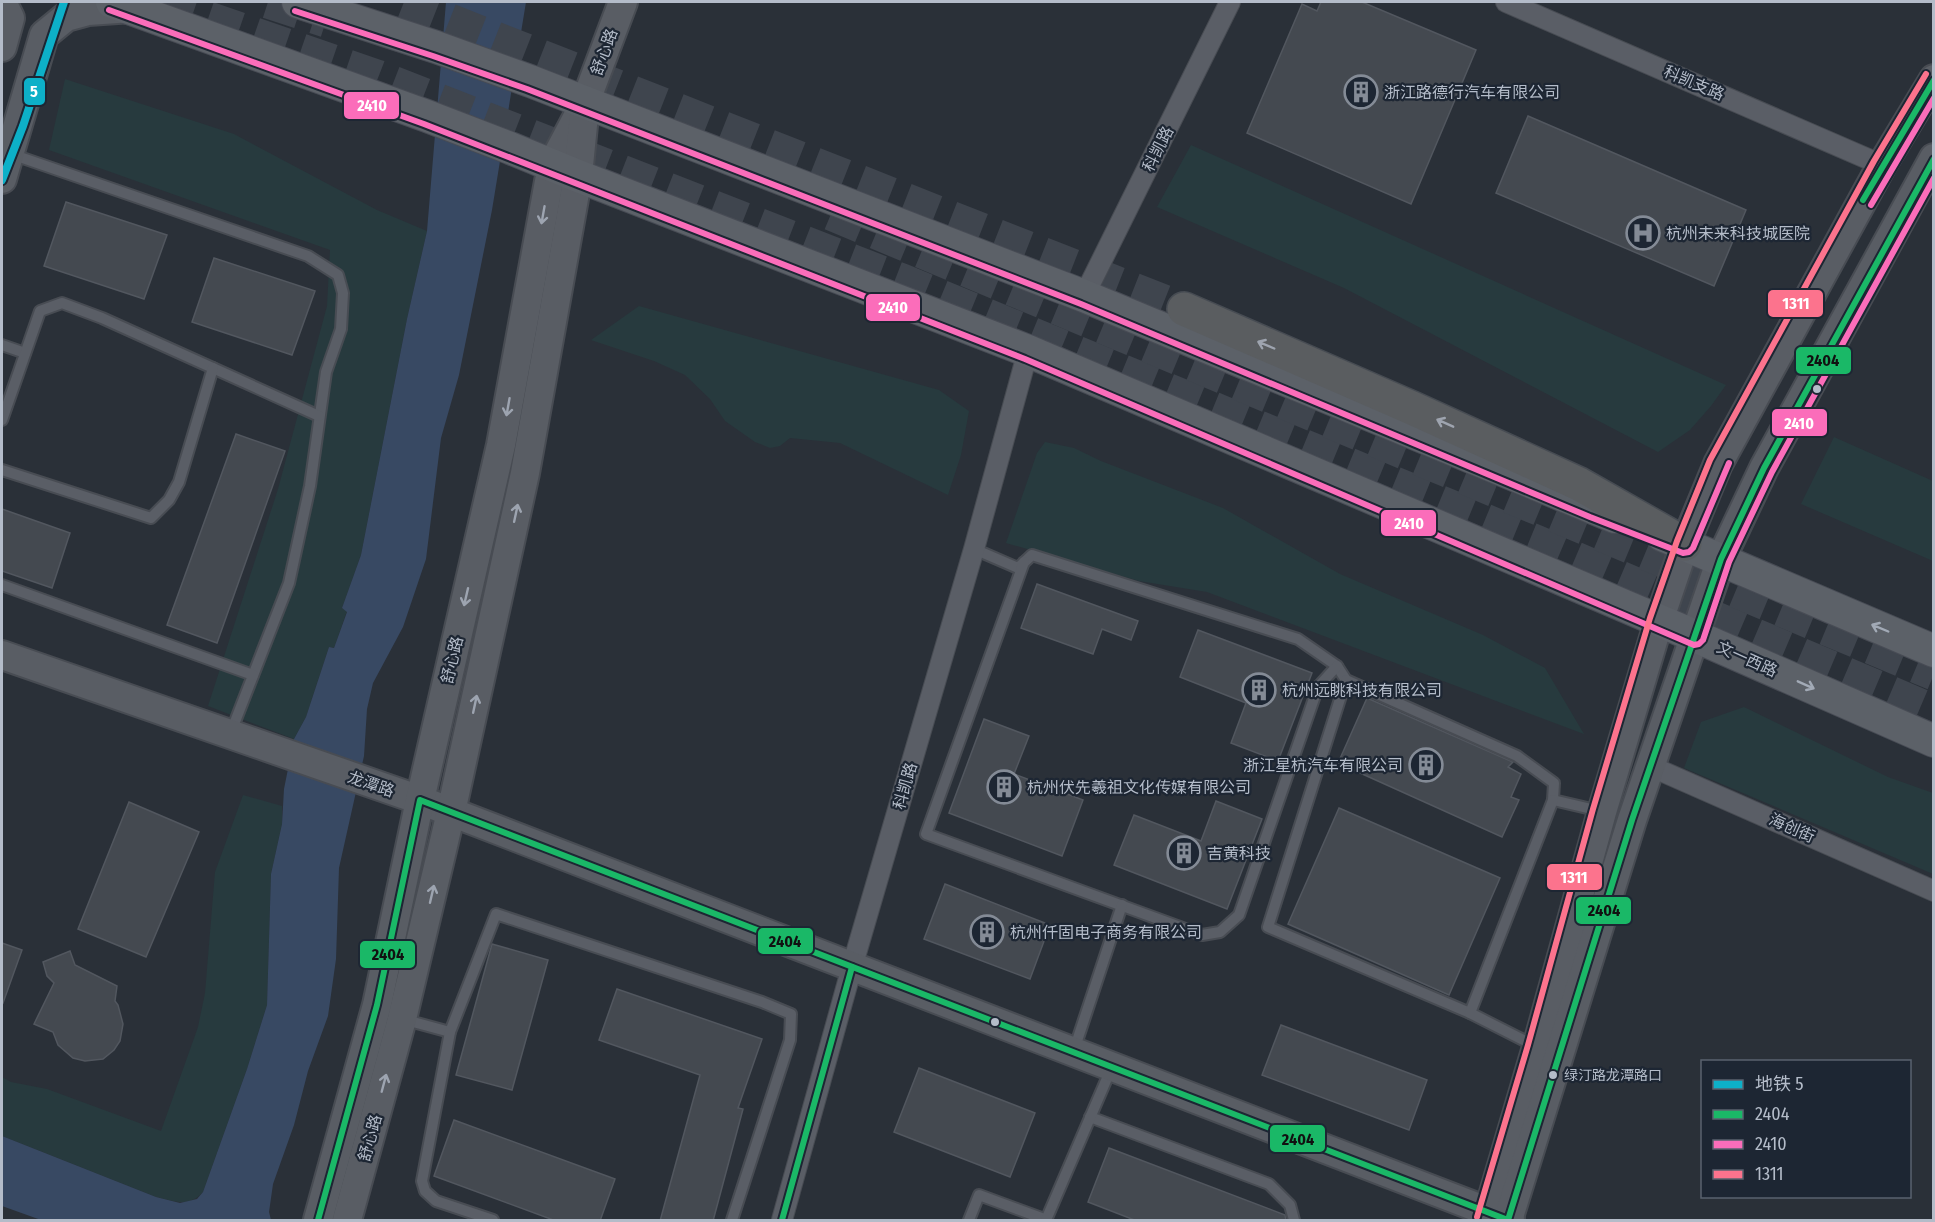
<svg xmlns="http://www.w3.org/2000/svg" width="1935" height="1222" viewBox="0 0 1935 1222" font-family="'Fira Sans Condensed','Noto Sans SC',sans-serif">
	<rect width="100%" height="100%" fill="#2a3038"/>
	<g fill="#273a3e">
		<path d="M65,79L234,134L377,210L427,231L407,319L361,555L342,608L347,611L334,648L329,647L306,717L294,739L208,706L278,489L327,306L330,250L49,150Z"/>
		<path d="M1191,145L1726,385L1711,406L1690,430L1658,452L1344,288L1157,207Z"/>
		<path d="M639,306L939,390L969,411L961,455L948,495L840,443L790,438L780,446L770,448L755,442L725,421L710,399L685,375L654,361L591,340Z"/>
		<path d="M1834,437L1933,481V561L1801,504Z"/>
		<path d="M1045,442L1074,448L1101,461L1223,508L1340,574L1483,635L1545,668L1584,734L1207,592L1139,581L1006,543L1037,453Z"/>
		<path d="M1744,707L1888,777L1933,793V874L1684,768L1701,722Z"/>
		<path d="M243,795L282,806V824L271,874L267,1005L247,1069L203,1192C189,1208 174,1201 156,1197L2,1136V1077L11,1082L47,1089L161,1131L198,1027L205,993L215,872Z"/>
	</g>
	<path fill="#384963" d="M446,2H526L492,210L459,375L441,438L426,559L403,627L373,683L367,709L364,756L339,868L336,959L328,1016L308,1071L294,1125L273,1184L269,1212L271,1220H41L2,1206V1136L156,1197L180,1203L197,1199L203,1192L247,1069L267,1005L271,874L282,824L284,789L294,739L306,717L329,647L334,648L347,612L342,608L361,555L407,319L427,231Z"/>
	<g fill="#444950" stroke="#52575f" stroke-width="1.5">
		<path d="M1321,2H1362L1476,50L1411,204L1247,133L1302,4L1317,11Z"/>
		<path d="M1528,116L1746,210L1714,286L1496,193Z"/>
		<path d="M66,202L167,235L144,299L44,266Z"/>
		<path d="M214,258L315,291L292,355L192,322Z"/>
		<path d="M236,434L285,451L217,643L167,625Z"/>
		<path d="M2,509L70,533L52,588L2,571Z"/>
		<path d="M1037,584L1138,621L1131,640L1102,629L1093,654L1021,628Z"/>
		<path d="M1198,630L1312,673L1278,761L1231,743L1246,703L1180,677Z"/>
		<path d="M1367,698L1513,762L1508,767L1521,774L1511,797L1519,800L1502,837L1338,763Z"/>
		<path d="M984,719L1029,736L1014,774L1083,800L1062,856L949,813Z"/>
		<path d="M1216,801L1262,819L1227,909L1114,865L1134,815L1201,841Z"/>
		<path d="M129,802L199,832L146,957L78,929Z"/>
		<path d="M1339,808L1500,878L1449,995L1288,924Z"/>
		<path d="M945,884L1050,925L1030,979L924,939Z"/>
		<path d="M2,943L22,950L3,1003L2,1002Z"/>
		<path d="M492,944L548,960L512,1090L456,1075Z"/>
		<path d="M70,951L75,965L117,986L115,1001L118,1005L123,1024L120,1041L114,1050L103,1059L85,1061L73,1058L58,1045L53,1032L34,1024L54,983L47,976L43,962Z"/>
		<path d="M617,989L762,1039L738,1108L743,1109L713,1221H660L700,1075L599,1040Z"/>
		<path d="M1281,1025L1427,1080L1409,1130L1262,1075Z"/>
		<path d="M919,1068L1035,1113L1010,1177L894,1132Z"/>
		<path d="M454,1120L615,1179L600,1221H556L434,1176Z"/>
		<path d="M1109,1148L1285,1215L1286,1221H1137L1088,1202Z"/>
	</g>
	<g fill="none" stroke-linecap="round" stroke-linejoin="round">
		<g stroke="#3f454e" stroke-width="33" stroke-dasharray="33 16" stroke-linecap="butt">
			<path d="M162,2L377,76L902,280L1538,542L1934,711"/>
			<path d="M268,2L326,21"/>
			<path d="M404,2L1184,309"/>
			<path d="M831,214L1934,674"/>
		</g>
		<defs>
			<g id="lane">
				<path d="M11,154L308,256L338,275L343,293L341,329L326,372L310,486L289,583L231,732"/>
				<path d="M2,345L25,353"/>
				<path d="M2,420L40,311L62,303L102,318L319,416"/>
				<path d="M2,470L151,518L169,500L179,482L213,368"/>
				<path d="M974,549L1018,568L1032,555L1298,639L1337,666L1346,680L1517,756L1554,783L1553,800L1600,811"/>
				<path d="M1024,562L926,834L1202,935L1220,932L1239,915L1318,687L1337,666"/>
				<path d="M2,585L253,675"/>
				<path d="M1346,680L1268,927L1470,1013"/>
				<path d="M402,1019L450,1032"/>
				<path d="M1537,1047L1470,1013L1553,800"/>
				<path d="M1074,1050L1122,905"/>
				<path d="M1090,1117L1269,1184L1290,1205L1294,1220"/>
				<path d="M493,1220L436,1201L425,1191L422,1181L450,1032L496,914L762,1002L791,1014L790,1040L732,1220"/>
				<path d="M969,1220L979,1195L1047,1220"/>
				<path d="M1046,1220L1111,1069"/>
			</g>
			<g id="street">
				<path d="M1506,2L1882,165"/>
				<path d="M1084,296L1230,2"/>
				<path d="M1650,766L1934,891"/>
				<path d="M782,1220L852,967L974,549L1028,351"/>
			</g>
			<g id="secondary">
				<path d="M2,2L10,18L2,47"/>
				<path d="M2,179L44,35L66,17L88,11L132,8"/>
				<path d="M2,655L420,800L1510,1220"/>
				<path d="M318,1220L377,1005L420,800L501,445L552,165L585,103L623,2"/>
				<path d="M347,1220L402,1019L451,812L525,473L578,176L584,115"/>
				<path d="M1486,1220L1537,1047L1602,812L1659,621L1685,544L1718,464L1882,165L1934,79"/>
				<path d="M1508,1220L1632,820L1721,559L1764,468L1934,158"/>
			</g>
			<g id="primary">
				<path d="M112,2L427,116L510,148L578,176L1028,351L1695,636L1934,741"/>
				<path d="M298,2L436,47L530,81L1084,296L1615,517"/>
				<path d="M1662,535L1934,651"/>
			</g>
			<path id="highway" d="M1184,309L1412,408L1579,484L1685,544"/>
		</defs>
		<use href="#lane" stroke="#484c53" stroke-width="14"/>
		<use href="#street" stroke="#484c53" stroke-width="22"/>
		<use href="#secondary" stroke="#484c53" stroke-width="32"/>
		<use href="#primary" stroke="#484c55" stroke-width="34"/>
		<use href="#highway" stroke="#474c53" stroke-width="36"/>
		<use href="#lane" stroke="#5a5e66" stroke-width="10"/>
		<use href="#street" stroke="#5a5e66" stroke-width="20"/>
		<use href="#secondary" stroke="#595d64" stroke-width="28"/>
		<use href="#primary" stroke="#5c6168" stroke-width="32"/>
		<use href="#highway" stroke="#5a5d60" stroke-width="33"/>
		<defs>
			<g id="bus-1">
				<path d="M1863,200L1934,80"/>
				<path d="M318,1220L377,1005L420,800L1508,1220L1632,820L1721,559L1764,468L1934,159"/>
				<path d="M782,1220L852,967"/>
			</g>
			<g id="bus-2">
				<path d="M109,10L424,124L1025,359L1694,645L1699,644L1703,640L1729,562L1772,472L1934,178"/>
				<path d="M295,11L433,56L527,89L1081,304L1590,517L1683,553L1689,552L1693,548L1729,463"/>
				<path d="M1871,205L1934,98"/>
			</g>
			<path id="bus-3" d="M1477,1217L1528,1045L1593,809L1650,618L1677,541L1710,460L1874,161L1926,74"/>
		</defs>
		<use href="#bus-1" stroke="#1d2633" stroke-width="10"/>
		<use href="#bus-2" stroke="#1d2633" stroke-width="10"/>
		<use href="#bus-3" stroke="#1d2633" stroke-width="10"/>
		<use href="#bus-1" stroke="#1ab867" stroke-width="6"/>
		<use href="#bus-2" stroke="#fb6dba" stroke-width="6"/>
		<use href="#bus-3" stroke="#fc738d" stroke-width="6"/>
		<defs>
			<path id="metro-1" d="M2,180L23,126L64,2"/>
		</defs>
		<use href="#metro-1" stroke="#1d2633" stroke-width="12"/>
		<use href="#metro-1" stroke="#0db0c8" stroke-width="8"/>
	</g>
	<defs><path id="oneway-shaft" d="M-6 0H5M1.5-3L5.5 0L1.5 3" fill="none" stroke-width="1.6" stroke-linecap="round" stroke-linejoin="round" transform="scale(1.5)"/></defs>
	<g stroke="#9da4b0">
		<use href="#oneway-shaft" transform="translate(543 215) rotate(100)"/>
		<use href="#oneway-shaft" transform="translate(508 407) rotate(100)"/>
		<use href="#oneway-shaft" transform="translate(516 513) rotate(-78)"/>
		<use href="#oneway-shaft" transform="translate(466 597) rotate(103)"/>
		<use href="#oneway-shaft" transform="translate(475 704) rotate(-78)"/>
		<use href="#oneway-shaft" transform="translate(432 894) rotate(-77)"/>
		<use href="#oneway-shaft" transform="translate(384 1083) rotate(-75)"/>
	</g>
	<g stroke="#9ea4af">
		<use href="#oneway-shaft" transform="translate(1266 345) rotate(-157)"/>
		<use href="#oneway-shaft" transform="translate(1445 423) rotate(-156)"/>
	</g>
	<g stroke="#a2aab6">
		<use href="#oneway-shaft" transform="translate(1880 628) rotate(-157)"/>
		<use href="#oneway-shaft" transform="translate(1806 685) rotate(24)"/>
	</g>
	<defs>
		<symbol id="building-ring" viewBox="-11 -11 22 22"><circle r="9.5" fill="#1d2633" stroke="#848b96" stroke-width="1.5"/><path d="M-4-6H4V6H1V3H-1V6H-4ZM-2.5-4.3h1.7v1.8h-1.7ZM.8-4.3h1.7v1.8H.8ZM-2.5-1h1.7V.8h-1.7ZM.8-1h1.7V.8H.8Z" fill="#848b96"/></symbol>
		<symbol id="hospital-ring" viewBox="-11 -11 22 22"><circle r="9.5" fill="#1d2633" stroke="#848b96" stroke-width="1.5"/><path d="M-5-5h3v3.5h4V-5h3V5h-3V1.5h-4V5h-3Z" fill="#848b96"/></symbol>
	</defs>
	<g fill-rule="evenodd">
		<use href="#building-ring" x="1342" y="73" width="38" height="38"/>
		<use href="#hospital-ring" x="1624" y="214" width="38" height="38"/>
		<use href="#building-ring" x="1240" y="671" width="38" height="38"/>
		<use href="#building-ring" x="1407" y="746" width="38" height="38"/>
		<use href="#building-ring" x="985" y="768" width="38" height="38"/>
		<use href="#building-ring" x="1165" y="834" width="38" height="38"/>
		<use href="#building-ring" x="968" y="913" width="38" height="38"/>
	</g>
	<g fill="#b4bcc9" stroke="#1d2633" stroke-width="2">
		<circle cx="1817" cy="389" r="5"/>
		<circle cx="995" cy="1022" r="5"/>
		<circle cx="1553" cy="1075" r="5"/>
	</g>
	<g text-anchor="middle" dominant-baseline="central" stroke-width="4.5" stroke-linejoin="round" paint-order="stroke">
		<g font-size="14" fill="#b4bcc9" stroke="#1d2633" text-anchor="start">
			<text x="1564" y="1075">绿汀路龙潭路口</text>
		</g>
		<g font-size="16" fill="#b4bcc9" stroke="#1d2633">
			<text transform="translate(604 52) rotate(-70)">舒心路</text>
			<text transform="translate(1694 83) rotate(23)">科凯支路</text>
			<text transform="translate(1158 149) rotate(-63)">科凯路</text>
			<text transform="translate(1747 659) rotate(24)">文一西路</text>
			<text transform="translate(452 660) rotate(-77)">舒心路</text>
			<text transform="translate(371 784) rotate(19)">龙潭路</text>
			<text transform="translate(905 786) rotate(-74)">科凯路</text>
			<text transform="translate(1792 828) rotate(24)">海创街</text>
			<text transform="translate(370 1138) rotate(-75)">舒心路</text>
		</g>
		<g font-size="16" fill="#b4bcc9" stroke="#1d2633" text-anchor="start">
			<text x="1384" y="92">浙江路德行汽车有限公司</text>
			<text x="1666" y="233">杭州未来科技城医院</text>
			<text x="1282" y="690">杭州远眺科技有限公司</text>
			<text x="1403" y="765" text-anchor="end">浙江星杭汽车有限公司</text>
			<text x="1027" y="787">杭州伏先羲祖文化传媒有限公司</text>
			<text x="1207" y="853">吉黄科技</text>
			<text x="1010" y="932">杭州仟固电子商务有限公司</text>
		</g>
	</g>
	<g stroke="#1d2633" stroke-width="2">
		<rect x="23" y="77" width="23" height="29" rx="6" fill="#0db0c8"/>
		<rect x="343" y="91" width="57" height="29" rx="6" fill="#fb6dba"/>
		<rect x="1767" y="289" width="57" height="29" rx="6" fill="#fc738d"/>
		<rect x="865" y="293" width="56" height="29" rx="6" fill="#fb6dba"/>
		<rect x="1795" y="346" width="57" height="29" rx="6" fill="#1ab867"/>
		<rect x="1771" y="408" width="57" height="29" rx="6" fill="#fb6dba"/>
		<rect x="1380" y="509" width="57" height="28" rx="6" fill="#fb6dba"/>
		<rect x="1546" y="863" width="57" height="28" rx="6" fill="#fc738d"/>
		<rect x="1575" y="896" width="57" height="29" rx="6" fill="#1ab867"/>
		<rect x="757" y="927" width="57" height="28" rx="6" fill="#1ab867"/>
		<rect x="359" y="940" width="57" height="29" rx="6" fill="#1ab867"/>
		<rect x="1269" y="1124" width="57" height="29" rx="6" fill="#1ab867"/>
	</g>
	<g font-size="16" text-anchor="middle" font-weight="bold" fill="#fff">
		<text x="34" y="97">5</text>
		<text x="372" y="111">2410</text>
		<text x="1796" y="309">1311</text>
		<text x="893" y="313">2410</text>
		<text x="1799" y="429">2410</text>
		<text x="1409" y="529">2410</text>
		<text x="1574" y="883">1311</text>
	</g>
	<g font-size="16" text-anchor="middle" font-weight="bold" fill="#111">
		<text x="1823" y="366">2404</text>
		<text x="1604" y="916">2404</text>
		<text x="785" y="947">2404</text>
		<text x="388" y="960">2404</text>
		<text x="1298" y="1145">2404</text>
	</g>
	<rect width="1935" height="1222" fill="none" stroke="#b4bcc9" stroke-width="6"/>
	<rect x="1701" y="1060" width="210" height="138" fill="#1d2633" stroke="#59626f" stroke-width="1.5"/>
	<rect x="1713" y="1080" width="30" height="9" fill="#0db0c8" stroke="#59626f" stroke-width="1.5"/>
	<text x="1755" y="1090" font-size="18" fill="#b4bcc9">地铁 5</text>
	<rect x="1713" y="1110" width="30" height="9" fill="#1ab867" stroke="#59626f" stroke-width="1.5"/>
	<text x="1755" y="1120" font-size="18" fill="#b4bcc9">2404</text>
	<rect x="1713" y="1140" width="30" height="9" fill="#fb6dba" stroke="#59626f" stroke-width="1.5"/>
	<text x="1755" y="1150" font-size="18" fill="#b4bcc9">2410</text>
	<rect x="1713" y="1170" width="30" height="9" fill="#fc738d" stroke="#59626f" stroke-width="1.5"/>
	<text x="1755" y="1180" font-size="18" fill="#b4bcc9">1311</text>
</svg>
